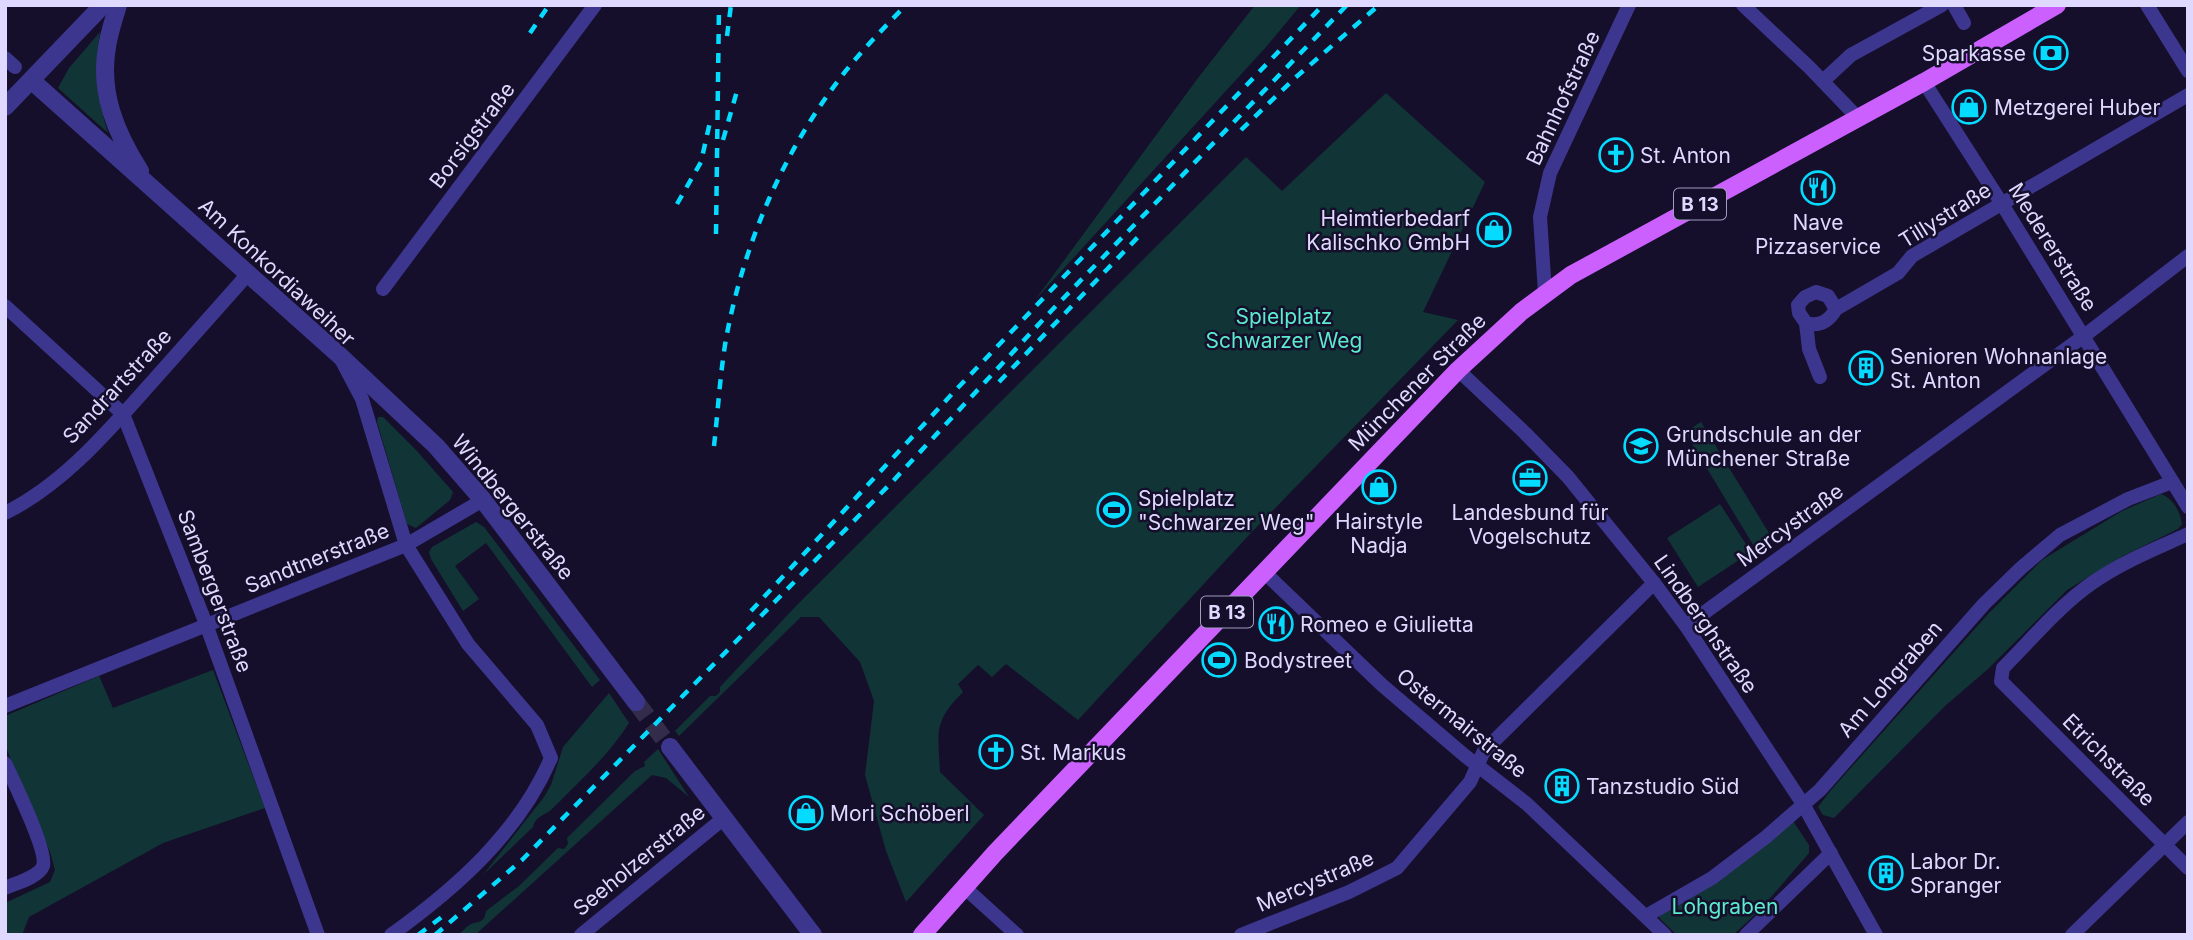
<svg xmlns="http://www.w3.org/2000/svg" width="2193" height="940" viewBox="0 0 2193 940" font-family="Inter,sans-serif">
	<rect width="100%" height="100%" fill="#150f2b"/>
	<g fill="#113536">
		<path d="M1255,5H1301L1266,47L1035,300L1198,78Z"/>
		<path d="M100,32C94,68 97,98 108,133L58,88L69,68Z"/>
		<path d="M1386,93L1485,182L1423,312L1458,320L1249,535L1078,720L1006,664L992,677L978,665L958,684L963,692C933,722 938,732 940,772L984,815L906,902L886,851L865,775L874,701L860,662L819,617H801L679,736L675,731L710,696H716L720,692V687L796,606L1246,157L1282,191Z"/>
		<path d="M378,417H383L417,451L453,492L450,500L416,528L407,524L377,422Z"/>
		<path d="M1701,422L1772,538L1755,548L1685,432Z"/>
		<path d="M2161,494C2174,499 2180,512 2182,524L2178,529L2123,556L2067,590L1988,669L1945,706L1834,818L1823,815L1818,807L1831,790L1989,613L2042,560L2122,511Z"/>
		<path d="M1720,504L1751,552L1698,587L1667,538Z"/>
		<path d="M476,522L484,527L600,680L592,687L486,543L455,566L479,599L463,611L431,559L429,552L432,547Z"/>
		<path d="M213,670L265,808L163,843L29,917L22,935H5V903L50,882L55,870L50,852L5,745V716L99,676L113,708Z"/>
		<path d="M609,693L629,723C609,755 579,782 552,809C545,816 536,815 533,827L483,875L544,797L551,785L563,747Z"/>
		<path d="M658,749L689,797L666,778L652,775L475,935H458C462,932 467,926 471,924C480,921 484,923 486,911L519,886L558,848L564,849L568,844L567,838L635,771L645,766L644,762Z"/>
		<path d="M1793,821L1809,845V853L1759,911L1733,935H1677L1660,919L1659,916Z"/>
	</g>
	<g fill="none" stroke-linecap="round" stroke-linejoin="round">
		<path stroke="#332d4b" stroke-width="18" stroke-dasharray="18 9" stroke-linecap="butt" d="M636,702L670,747"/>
		<g stroke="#3d368e" stroke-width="14">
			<path d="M1743,5L1810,68L1858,118"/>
			<path d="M1954,5L1964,23"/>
			<path d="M2147,5L2188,71"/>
			<path d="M5,58L15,67"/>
			<path d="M1823,81L1851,55L1942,5"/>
			<path d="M1924,82L2002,204L2188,507"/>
			<path d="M383,289L595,5"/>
			<path d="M1545,293L1540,217L1550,173L1629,5"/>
			<path d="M5,306L123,414L206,624L318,935"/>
			<path d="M1836,309C1829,321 1820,327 1806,323L1799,313L1798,305L1805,297L1816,292L1828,296L1836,309L1898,273L1912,256L2188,95"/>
			<path d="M1806,323L1809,349L1820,377"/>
			<path d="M342,361L362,399L406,545L468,644L537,725L551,758C519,833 456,888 391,935"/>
			<path d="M1458,370L1525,433L1568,477L1654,583L1686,626L1803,804L1876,935"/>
			<path d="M5,513C64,484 109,430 152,382C184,346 216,310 248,274"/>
			<path d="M2188,534C2155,549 2122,562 2092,583C2059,606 2032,639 2003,668L2001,681L2188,868"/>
			<path d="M1264,572L1382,685L1464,755L1527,804L1665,935"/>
			<path d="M1686,626L2084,336L2188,256"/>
			<path d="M5,706L406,545L483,500"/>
			<path d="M5,763C13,780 48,852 43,866C39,877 16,883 5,888"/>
			<path d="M964,887L1017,935"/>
			<path d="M1646,916L1712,878L1766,837L1820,790L1984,604L2021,568L2060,535L2128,499L2172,482"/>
			<path d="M581,935L724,818"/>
			<path d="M1241,935L1349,892L1397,868L1470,782L1483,753L1491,744L1654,583"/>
			<path d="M1746,935L1831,853"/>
			<path d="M2072,935L2188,822"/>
		</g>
		<g stroke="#3d368e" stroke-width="18">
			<path d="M118,5C114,19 109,33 107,47C99,93 116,133 140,171"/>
			<path d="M31,80L338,354L436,446L483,500L636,702"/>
			<path d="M5,107L103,5"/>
			<path d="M670,747L813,935"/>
		</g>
		<path stroke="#cb60ff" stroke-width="18" d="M922,935L995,853L1458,370L1521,312L1571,275L1924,82L2057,5"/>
		<g stroke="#05daff" stroke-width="4.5" stroke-dasharray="10 9" stroke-linecap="butt">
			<path d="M530,33L549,5"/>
			<path d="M727,36L731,5"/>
			<path d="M1241,130L1295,78L1379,5"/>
			<path d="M723,140L737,91"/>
			<path d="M677,204L701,162L710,122"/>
			<path d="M716,234L719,5"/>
			<path d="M999,382L1140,235"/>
			<path d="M714,446C718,411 720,374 726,339C743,247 781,156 838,81C858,54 882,30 906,5"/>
			<path d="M751,611L952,394L1323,5"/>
			<path d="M418,935L443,916"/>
			<path d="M435,935L522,860L626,754L893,481L1053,309L1347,5"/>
		</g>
	</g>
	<defs>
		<symbol id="bank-ring" viewBox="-11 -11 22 22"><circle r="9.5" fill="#150f2b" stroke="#05daff" stroke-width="1.5"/><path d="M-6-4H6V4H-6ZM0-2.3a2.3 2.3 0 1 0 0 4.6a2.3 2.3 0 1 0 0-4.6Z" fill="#05daff"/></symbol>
		<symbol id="shop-ring" viewBox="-11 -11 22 22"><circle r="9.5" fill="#150f2b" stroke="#05daff" stroke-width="1.5"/><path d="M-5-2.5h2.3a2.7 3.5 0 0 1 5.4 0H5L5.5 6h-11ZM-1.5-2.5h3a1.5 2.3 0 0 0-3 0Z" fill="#05daff"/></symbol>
		<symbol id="church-ring" viewBox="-11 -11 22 22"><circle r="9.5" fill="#150f2b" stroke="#05daff" stroke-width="1.5"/><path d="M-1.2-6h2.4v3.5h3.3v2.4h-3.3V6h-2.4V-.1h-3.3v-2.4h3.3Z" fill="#05daff"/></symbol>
		<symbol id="restaurant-ring" viewBox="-11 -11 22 22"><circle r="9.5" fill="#150f2b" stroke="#05daff" stroke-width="1.5"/><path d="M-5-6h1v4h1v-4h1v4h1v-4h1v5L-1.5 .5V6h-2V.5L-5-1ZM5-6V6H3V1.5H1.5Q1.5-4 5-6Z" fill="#05daff"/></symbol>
		<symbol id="building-ring" viewBox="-11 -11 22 22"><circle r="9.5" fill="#150f2b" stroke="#05daff" stroke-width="1.5"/><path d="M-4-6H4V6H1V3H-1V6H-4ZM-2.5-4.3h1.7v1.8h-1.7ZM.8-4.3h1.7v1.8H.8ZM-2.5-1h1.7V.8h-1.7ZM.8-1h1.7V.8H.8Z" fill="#05daff"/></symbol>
		<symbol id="school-ring" viewBox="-11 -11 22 22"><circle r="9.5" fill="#150f2b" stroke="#05daff" stroke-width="1.5"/><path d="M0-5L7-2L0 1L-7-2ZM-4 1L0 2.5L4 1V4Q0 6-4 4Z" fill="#05daff"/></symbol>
		<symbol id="office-ring" viewBox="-11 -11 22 22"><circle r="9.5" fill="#150f2b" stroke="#05daff" stroke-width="1.5"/><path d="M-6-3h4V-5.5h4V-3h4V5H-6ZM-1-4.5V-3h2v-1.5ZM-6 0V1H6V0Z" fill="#05daff"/></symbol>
		<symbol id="stadium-ring" viewBox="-11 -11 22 22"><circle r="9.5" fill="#150f2b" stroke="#05daff" stroke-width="1.5"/><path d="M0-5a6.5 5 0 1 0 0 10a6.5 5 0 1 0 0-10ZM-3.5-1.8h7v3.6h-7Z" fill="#05daff"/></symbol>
	</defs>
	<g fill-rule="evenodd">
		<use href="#bank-ring" x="2032" y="34" width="38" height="38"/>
		<use href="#shop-ring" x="1950" y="88" width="38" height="38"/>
		<use href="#church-ring" x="1597" y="136" width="38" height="38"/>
		<use href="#restaurant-ring" x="1799" y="169" width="38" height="38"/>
		<use href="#shop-ring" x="1475" y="211" width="38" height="38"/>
		<use href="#building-ring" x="1847" y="349" width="38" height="38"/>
		<use href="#school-ring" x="1622" y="427" width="38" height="38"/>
		<use href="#office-ring" x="1511" y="459" width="38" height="38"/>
		<use href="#shop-ring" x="1360" y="468" width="38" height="38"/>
		<use href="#stadium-ring" x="1095" y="491" width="38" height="38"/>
		<use href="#restaurant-ring" x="1257" y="605" width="38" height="38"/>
		<use href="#stadium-ring" x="1200" y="641" width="38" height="38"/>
		<use href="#church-ring" x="977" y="733" width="38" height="38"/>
		<use href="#building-ring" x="1543" y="767" width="38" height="38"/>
		<use href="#shop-ring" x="787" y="794" width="38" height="38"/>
		<use href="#building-ring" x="1867" y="854" width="38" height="38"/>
	</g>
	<g text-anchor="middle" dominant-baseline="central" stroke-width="5" stroke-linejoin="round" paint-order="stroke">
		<g fill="#150f2b" stroke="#a29cbf" stroke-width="2">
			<rect x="1674" y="188.5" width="52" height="31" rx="5"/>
			<rect x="1201" y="596.5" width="52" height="31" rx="5"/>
		</g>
		<g font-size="19" font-weight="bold" fill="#dfd9ff">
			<text x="1700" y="204">B 13</text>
			<text x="1227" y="612">B 13</text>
		</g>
		<g font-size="21" fill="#dfd9ff" stroke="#150f2b" text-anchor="start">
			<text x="2026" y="53" text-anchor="end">Sparkasse</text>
			<text x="1994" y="107">Metzgerei Huber</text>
			<text x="1640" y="155">St. Anton</text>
			<text x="1470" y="218" text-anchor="end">Heimtierbedarf<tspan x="1470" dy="24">Kalischko GmbH</tspan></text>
			<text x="1818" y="222" text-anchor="middle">Nave<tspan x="1818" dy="24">Pizzaservice</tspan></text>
			<text x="1890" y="356">Senioren Wohnanlage<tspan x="1890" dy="24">St. Anton</tspan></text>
			<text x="1666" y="434">Grundschule an der<tspan x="1666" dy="24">Münchener Straße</tspan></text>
			<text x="1138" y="498">Spielplatz<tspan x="1138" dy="24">"Schwarzer Weg"</tspan></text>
			<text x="1530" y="512" text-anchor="middle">Landesbund für<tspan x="1530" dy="24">Vogelschutz</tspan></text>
			<text x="1379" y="521" text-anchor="middle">Hairstyle<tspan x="1379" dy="24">Nadja</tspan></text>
			<text x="1300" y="624">Romeo e Giulietta</text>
			<text x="1244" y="660">Bodystreet</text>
			<text x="1020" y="752">St. Markus</text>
			<text x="1586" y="786">Tanzstudio Süd</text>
			<text x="830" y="813">Mori Schöberl</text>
			<text x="1910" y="861">Labor Dr.<tspan x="1910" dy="24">Spranger</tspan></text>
		</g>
		<g font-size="21" fill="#dfd9ff" stroke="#150f2b">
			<text transform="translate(1563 98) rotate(-65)">Bahnhofstraße</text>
			<text transform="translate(472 135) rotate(-53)">Borsigstraße</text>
			<text transform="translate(1945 215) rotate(-32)">Tillystraße</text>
			<text transform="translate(2053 247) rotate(58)">Medererstraße</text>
			<text transform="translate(277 272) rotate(43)">Am Konkordiaweiher</text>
			<text transform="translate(1417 382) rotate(-45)">Münchener Straße</text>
			<text transform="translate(117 386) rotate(-47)">Sandrartstraße</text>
			<text transform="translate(513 507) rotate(51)">Windbergerstraße</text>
			<text transform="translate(1790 525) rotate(-36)">Mercystraße</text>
			<text transform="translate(317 558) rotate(-22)">Sandtnerstraße</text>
			<text transform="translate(215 591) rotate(69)">Sambergerstraße</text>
			<text transform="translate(1706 624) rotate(55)">Lindberghstraße</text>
			<text transform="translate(1890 679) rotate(-49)">Am Lohgraben</text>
			<text transform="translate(1462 723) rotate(39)">Ostermairstraße</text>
			<text transform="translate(2109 760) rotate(45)">Etrichstraße</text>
			<text transform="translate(639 860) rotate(-39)">Seeholzerstraße</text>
			<text transform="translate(1315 881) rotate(-23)">Mercystraße</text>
		</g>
		<g font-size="21" fill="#5aeacd" stroke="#150f2b">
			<text x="1284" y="316">Spielplatz<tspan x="1284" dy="24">Schwarzer Weg</tspan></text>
			<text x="1725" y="906">Lohgraben</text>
		</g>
	</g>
	<rect width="2193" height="940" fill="none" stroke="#dfd9ff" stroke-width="14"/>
</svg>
